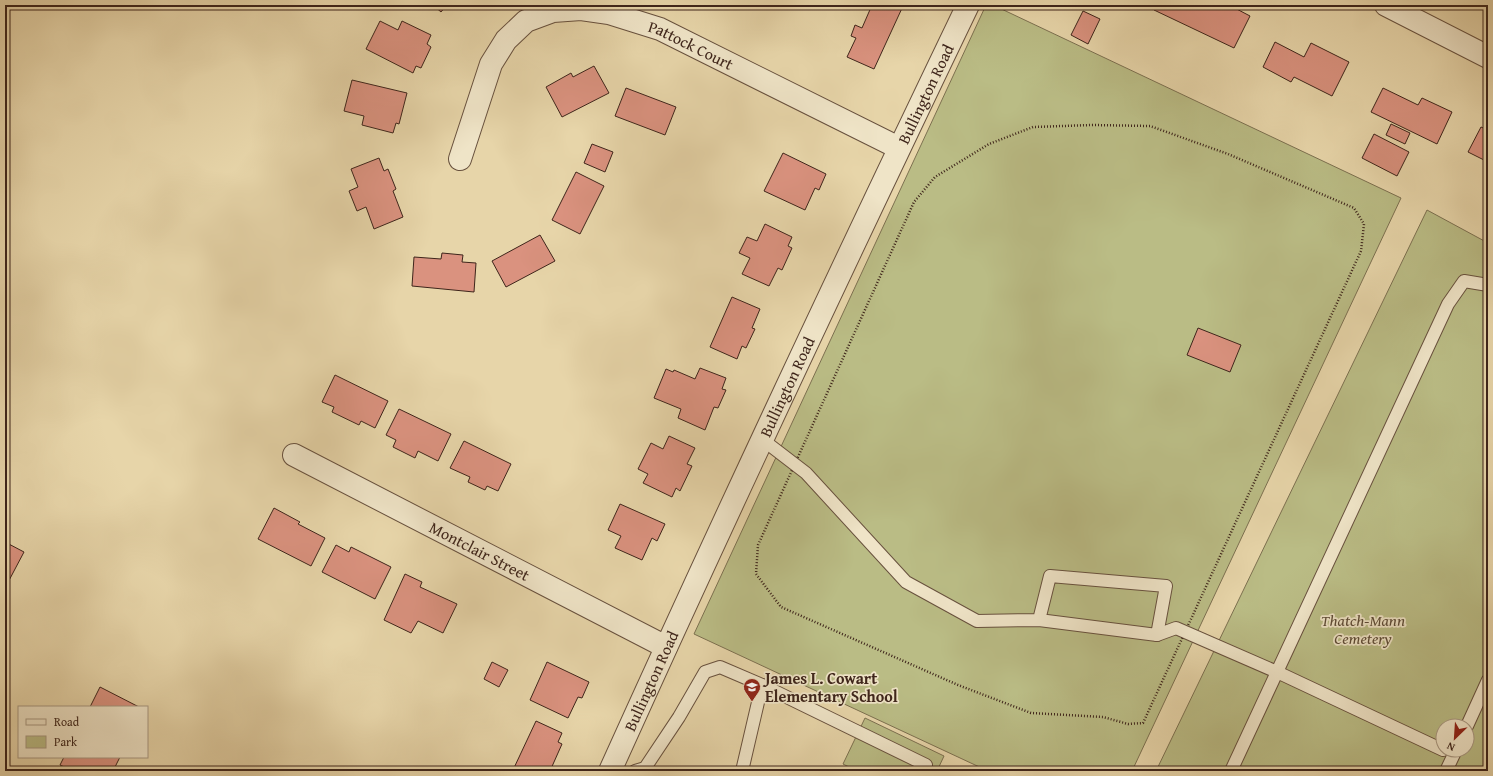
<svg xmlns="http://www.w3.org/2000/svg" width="1493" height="776" viewBox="0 0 1493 776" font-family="'Gentium Book Plus',serif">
	<rect width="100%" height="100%" fill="#e7d5a9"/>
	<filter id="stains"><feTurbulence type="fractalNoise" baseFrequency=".005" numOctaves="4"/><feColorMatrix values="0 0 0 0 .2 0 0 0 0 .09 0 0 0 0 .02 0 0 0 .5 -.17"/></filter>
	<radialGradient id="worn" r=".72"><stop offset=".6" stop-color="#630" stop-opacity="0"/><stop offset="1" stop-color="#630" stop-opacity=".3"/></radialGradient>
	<g fill="#babc85" stroke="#7c7050" fill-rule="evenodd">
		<path d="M986,5H993L1401,198L1132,771H988L694,634Z"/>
		<path d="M1427,210L1488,243V771H1156ZM1443,726H1467V750H1443Z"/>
		<path d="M865,718L944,756L937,771H857L843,764Z"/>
	</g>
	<g fill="#da927f" stroke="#3e251b">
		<path d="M433,5H447L441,12Z"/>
		<path d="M872,5H900L903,6L874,69L847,57L856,38L851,36L855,25L862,28Z"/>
		<path d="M1156,5H1229L1250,16L1234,48L1154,10Z"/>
		<path d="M1083,11L1100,19L1088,44L1071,35Z"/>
		<path d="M380,21L398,30L402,21L431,35L427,44L431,47L421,68L416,66L413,73L366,49Z"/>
		<path d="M1275,42L1304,57L1311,43L1349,62L1332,96L1294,77L1291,82L1263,67Z"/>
		<path d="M594,66L609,93L562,117L546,87L571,73L573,77Z"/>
		<path d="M352,80L407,93L399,124L396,123L393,133L362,125L364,116L344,111Z"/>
		<path d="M626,88L676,107L665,135L615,116Z"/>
		<path d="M1383,88L1418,105L1422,98L1452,112L1437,144L1371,112Z"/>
		<path d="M1391,124L1410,133L1405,144L1386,135Z"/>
		<path d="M1481,127L1488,130V162L1468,152Z"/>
		<path d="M1374,134L1409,152L1397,176L1362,158Z"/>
		<path d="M592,144L613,152L605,172L584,163Z"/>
		<path d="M783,153L826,174L819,190L815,188L805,210L764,191Z"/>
		<path d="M379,158L384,171L388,169L396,189L393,191L403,217L374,229L366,207L357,211L349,191L358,187L351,169Z"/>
		<path d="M576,172L604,186L580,234L552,220Z"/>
		<path d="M765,224L792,237L788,246L792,248L782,270L778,268L769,286L742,274L750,258L739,253L747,237L757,241Z"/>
		<path d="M540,235L555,261L506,287L492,261Z"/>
		<path d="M442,253L463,255L462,262L476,263L474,292L412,286L414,257L441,259Z"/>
		<path d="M732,297L760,309L752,328L755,329L746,348L742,346L737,359L710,347Z"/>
		<path d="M1198,328L1241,345L1230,372L1187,355Z"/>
		<path d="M700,368L726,378L722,389L726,390L718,408L714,407L705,430L678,418L681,409L654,398L666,369L673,372L674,370L695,379Z"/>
		<path d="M335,375L388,401L375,428L361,421L359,425L332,412L334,407L322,402Z"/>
		<path d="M399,409L451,434L438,461L418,451L415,458L393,447L396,440L386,435Z"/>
		<path d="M669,436L695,448L687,464L692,466L680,491L676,488L672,497L643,483L648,474L638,469L651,443L663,449Z"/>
		<path d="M464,441L511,464L498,491L487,486L485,490L468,482L470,477L450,468Z"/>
		<path d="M620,504L665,524L657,541L652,538L642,560L615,548L621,536L608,530Z"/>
		<path d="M274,508L300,522L298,524L325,538L311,566L258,539Z"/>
		<path d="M5,542L24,552L5,588Z"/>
		<path d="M336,545L349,552L351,547L391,567L375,599L322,572Z"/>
		<path d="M405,574L422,582L420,587L457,604L443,633L418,621L411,633L384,620Z"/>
		<path d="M492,662L508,670L499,687L484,679Z"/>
		<path d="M547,662L589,682L582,698L578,697L568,718L530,700Z"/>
		<path d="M100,687L139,707H90Z"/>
		<path d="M536,721L562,733L558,742L562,744L550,771L546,770L545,771H516L513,770Z"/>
		<path d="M64,757H120L113,771H73L60,765Z"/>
	</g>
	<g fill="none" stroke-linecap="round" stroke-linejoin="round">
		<defs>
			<g id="lane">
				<path d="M763,440L806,473L906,582L977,621L1039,620L1157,635L1166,586L1050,576L1039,620"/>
				<path d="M1157,635L1176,628L1277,672L1443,750"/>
				<path d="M1467,726L1488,680"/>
				<path d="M635,771L645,768L679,717L705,672L720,667L762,685L926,765L923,771"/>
				<path d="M742,771L762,685"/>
				<path d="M1231,771L1448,304L1464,281L1488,285"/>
				<path d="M1446,771L1456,750"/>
			</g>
			<g id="street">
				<path d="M1386,5L1488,57"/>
				<path id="s1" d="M460,159L491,64L506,40L526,21L553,11L581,9L609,13L660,29L899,148"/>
				<path id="s2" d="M294,455L666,647"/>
				<path id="s3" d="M610,771C726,514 846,259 968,5"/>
			</g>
		</defs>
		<use href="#lane" stroke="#68513e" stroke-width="14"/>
		<use href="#street" stroke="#68513e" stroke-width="24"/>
		<path stroke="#3e251b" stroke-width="2.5" stroke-dasharray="1 2" stroke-linecap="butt" d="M1092,125L1150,126L1228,154L1354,208L1364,224L1361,251L1143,723L1128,724L1103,717L1031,713L958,685L781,607L756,574L758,545L914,202L935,177L989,144L1033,127Z"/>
		<use href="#lane" stroke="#efe4c7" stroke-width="12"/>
		<use href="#street" stroke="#efe4c7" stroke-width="22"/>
	</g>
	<defs>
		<symbol id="school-pin" viewBox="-11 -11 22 30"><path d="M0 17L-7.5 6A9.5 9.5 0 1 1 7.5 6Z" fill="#8f2418" stroke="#efe4c7"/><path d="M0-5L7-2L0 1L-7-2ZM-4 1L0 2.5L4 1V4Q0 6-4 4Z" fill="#fff"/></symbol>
	</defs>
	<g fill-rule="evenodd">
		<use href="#school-pin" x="742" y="677" width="20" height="27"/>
	</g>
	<g text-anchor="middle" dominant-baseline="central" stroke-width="3.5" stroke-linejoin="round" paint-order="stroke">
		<g font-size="16" fill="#3e251b" stroke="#efe4c7">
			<text stroke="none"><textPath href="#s1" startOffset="329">Pattock Court</textPath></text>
			<text stroke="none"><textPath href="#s3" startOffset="747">Bullington Road</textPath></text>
			<text stroke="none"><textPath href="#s3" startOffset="423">Bullington Road</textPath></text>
			<text stroke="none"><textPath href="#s2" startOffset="209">Montclair Street</textPath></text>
			<text stroke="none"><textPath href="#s3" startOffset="99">Bullington Road</textPath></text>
		</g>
		<g font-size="16" font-style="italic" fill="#5d4b36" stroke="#efe4c7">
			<text x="1363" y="620">Thatch-Mann<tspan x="1363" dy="18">Cemetery</tspan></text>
		</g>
		<g font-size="16" font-weight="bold" fill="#3e251b" stroke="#efe4c7" text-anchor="start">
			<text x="765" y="678">James L. Cowart<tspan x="765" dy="18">Elementary School</tspan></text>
		</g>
	</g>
	<rect width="1493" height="776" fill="none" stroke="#e7d5a9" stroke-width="20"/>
	<rect x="6" y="6" width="1481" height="764" fill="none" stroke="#3e251b" stroke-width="2"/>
	<rect x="10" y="10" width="1473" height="756" fill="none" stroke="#3e251b"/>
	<rect x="18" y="706" width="130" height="52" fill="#efe4c7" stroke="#a89882"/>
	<rect x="26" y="719" width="20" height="6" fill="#efe4c7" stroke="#a89882"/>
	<text x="54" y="726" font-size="12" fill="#3e251b">Road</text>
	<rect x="26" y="736" width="20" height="12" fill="#babc85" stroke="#a89882"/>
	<text x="54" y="746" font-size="12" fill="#3e251b">Park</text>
	<g transform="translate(1455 738) rotate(205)"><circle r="19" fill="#efe4c7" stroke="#a89882"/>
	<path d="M0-3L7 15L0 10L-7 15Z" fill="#8f2418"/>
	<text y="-6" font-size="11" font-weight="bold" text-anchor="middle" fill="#3e251b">N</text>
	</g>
	<rect width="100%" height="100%" filter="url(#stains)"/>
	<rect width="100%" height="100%" fill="url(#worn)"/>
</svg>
